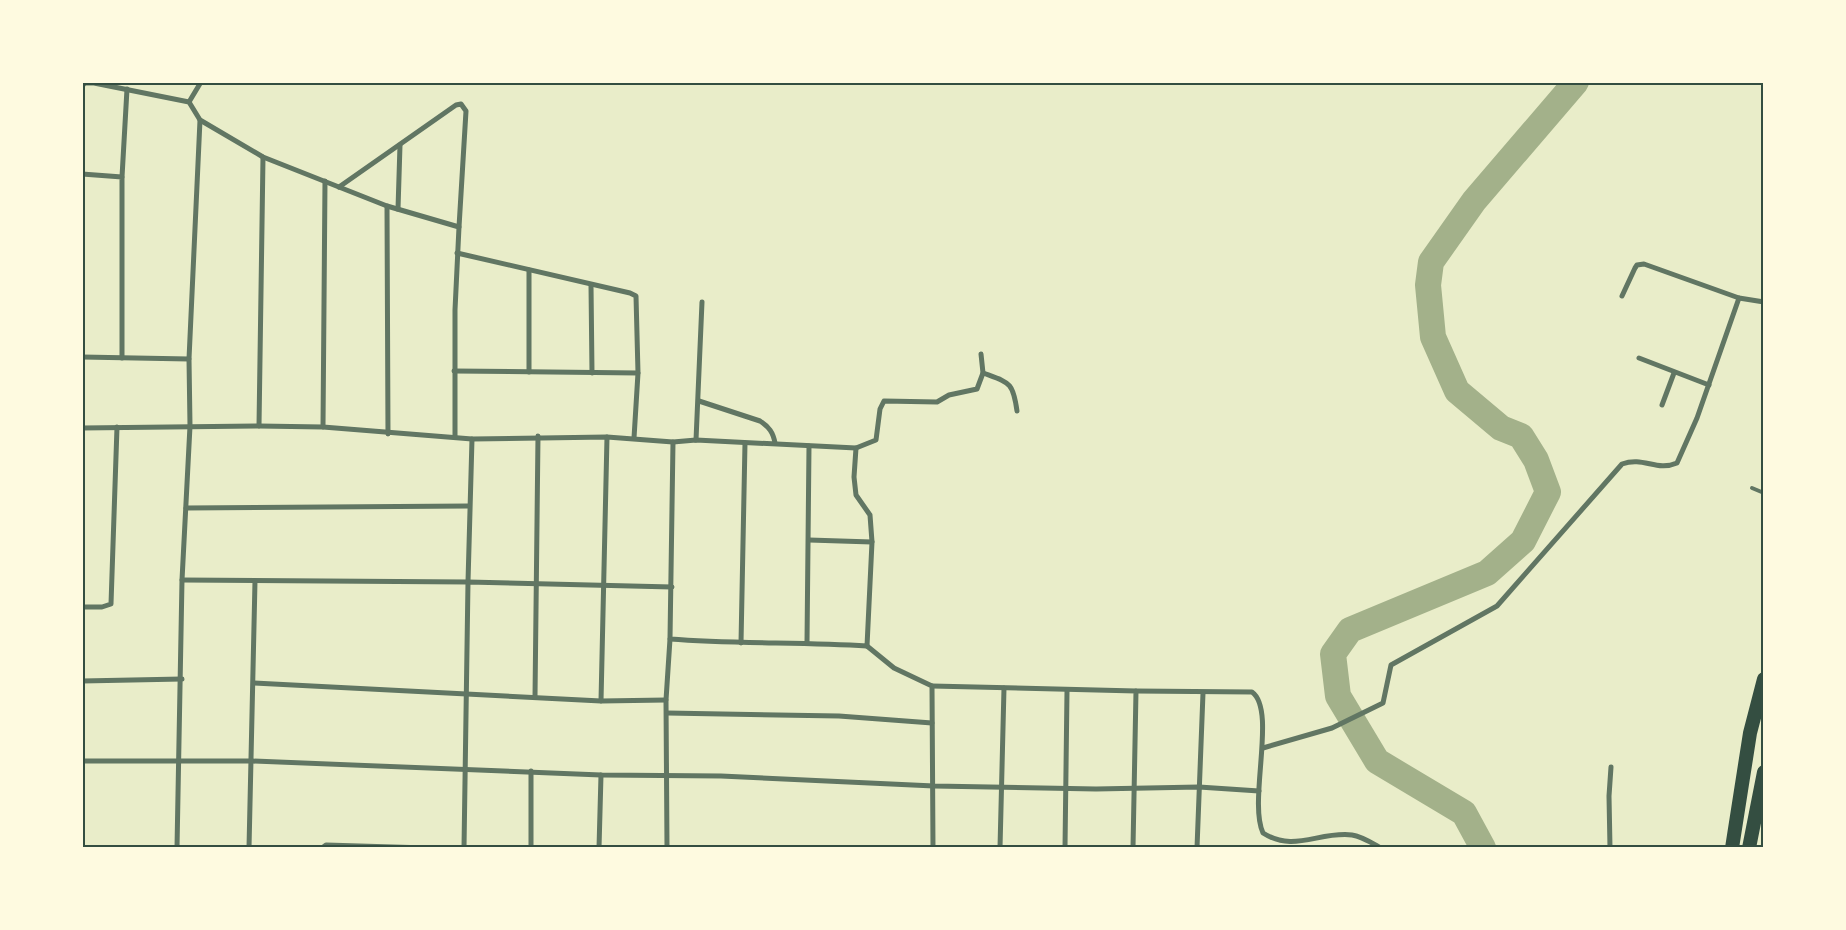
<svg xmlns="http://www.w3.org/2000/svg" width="1846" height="930" viewBox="0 0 1846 930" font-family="'DM Sans',sans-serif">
	<rect width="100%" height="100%" fill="#e9edc9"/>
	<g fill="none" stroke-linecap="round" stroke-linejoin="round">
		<path stroke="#a3b18a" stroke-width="26" d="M1483,848L1464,813L1377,761L1338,696L1333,654L1350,630L1487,573L1523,541L1548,492L1536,460L1521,436L1501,428L1457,391L1433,337L1428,285L1431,262L1474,201L1576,82"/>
		<path stroke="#617663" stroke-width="4" d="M1752,488L1764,493"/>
		<g stroke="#617663" stroke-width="5">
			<path d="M82,86L85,83H94L189,102L200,120L263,157L387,206L459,227L455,310V437"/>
			<path d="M189,102L201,82"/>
			<path d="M82,174L122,177V358"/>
			<path d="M122,177L127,89"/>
			<path d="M339,187L456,105L461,104L466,111L459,227"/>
			<path d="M387,206L388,434"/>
			<path d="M398,209L400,145"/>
			<path d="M457,253L630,293L636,296L638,373L634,438"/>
			<path d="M591,285L592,373"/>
			<path d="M1622,296L1635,268L1637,265L1644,264L1739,298L1764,302"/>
			<path d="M82,357L189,359L200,120"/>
			<path d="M1639,358L1709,385"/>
			<path d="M454,371L638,373"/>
			<path d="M529,372V270"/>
			<path d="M983,373C1010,383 1013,382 1017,411"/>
			<path d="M699,401L760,421C769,427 773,432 775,443"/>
			<path d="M1662,405L1674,373"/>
			<path d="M259,426L323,427L472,439L607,437L673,442L696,440L856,448L876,440L880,409L884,401L937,402L949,395L977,389L983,373L981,354"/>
			<path d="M323,427L325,181"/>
			<path d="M82,428L259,426L263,157"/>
			<path d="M696,440L702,302"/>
			<path d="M673,442L670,639C735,644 801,642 867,646L872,542L870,515L856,495L854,477L856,448"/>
			<path d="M186,508L469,506"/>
			<path d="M809,540L872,542"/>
			<path d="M182,580L468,582L472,439"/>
			<path d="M82,607H102L111,604L117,427"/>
			<path d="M741,643L745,443"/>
			<path d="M807,643L809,446"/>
			<path d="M867,646L894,668L932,686L933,848"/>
			<path d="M82,681L182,679"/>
			<path d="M254,683L601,701L666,700"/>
			<path d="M932,686L1136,691L1133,848"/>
			<path d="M1136,691L1252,692C1277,710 1248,801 1263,833C1294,853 1319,831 1352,835C1361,836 1372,843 1381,848"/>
			<path d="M535,697L538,436"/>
			<path d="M601,701L607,437"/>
			<path d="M667,713L839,716L932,723"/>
			<path d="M1263,748L1332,728L1383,703L1391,665L1497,606L1622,464C1644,456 1656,472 1677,463L1697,418L1739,298"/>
			<path d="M82,761H252L601,775L721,776L934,786L1096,789L1199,787L1259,791"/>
			<path d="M531,771V848"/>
			<path d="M177,848L182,580L190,426L189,359"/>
			<path d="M249,848L255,581"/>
			<path d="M322,848L326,845L427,848"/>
			<path d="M464,848L468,582L672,587"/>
			<path d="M599,848L601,775"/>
			<path d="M667,848L666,700L670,639"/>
			<path d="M1000,848L1004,688"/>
			<path d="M1065,848L1067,691"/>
			<path d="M1197,848L1203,693"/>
			<path d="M1610,848L1609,796L1611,767"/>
		</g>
		<g stroke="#344e41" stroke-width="14">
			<path d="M1732,848L1750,733L1764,679"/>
			<path d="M1749,848L1764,772"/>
		</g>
	</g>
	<rect width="1846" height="930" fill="none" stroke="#fefae0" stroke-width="168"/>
	<rect x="84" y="84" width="1678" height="762" fill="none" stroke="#344e41" stroke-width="2"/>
</svg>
